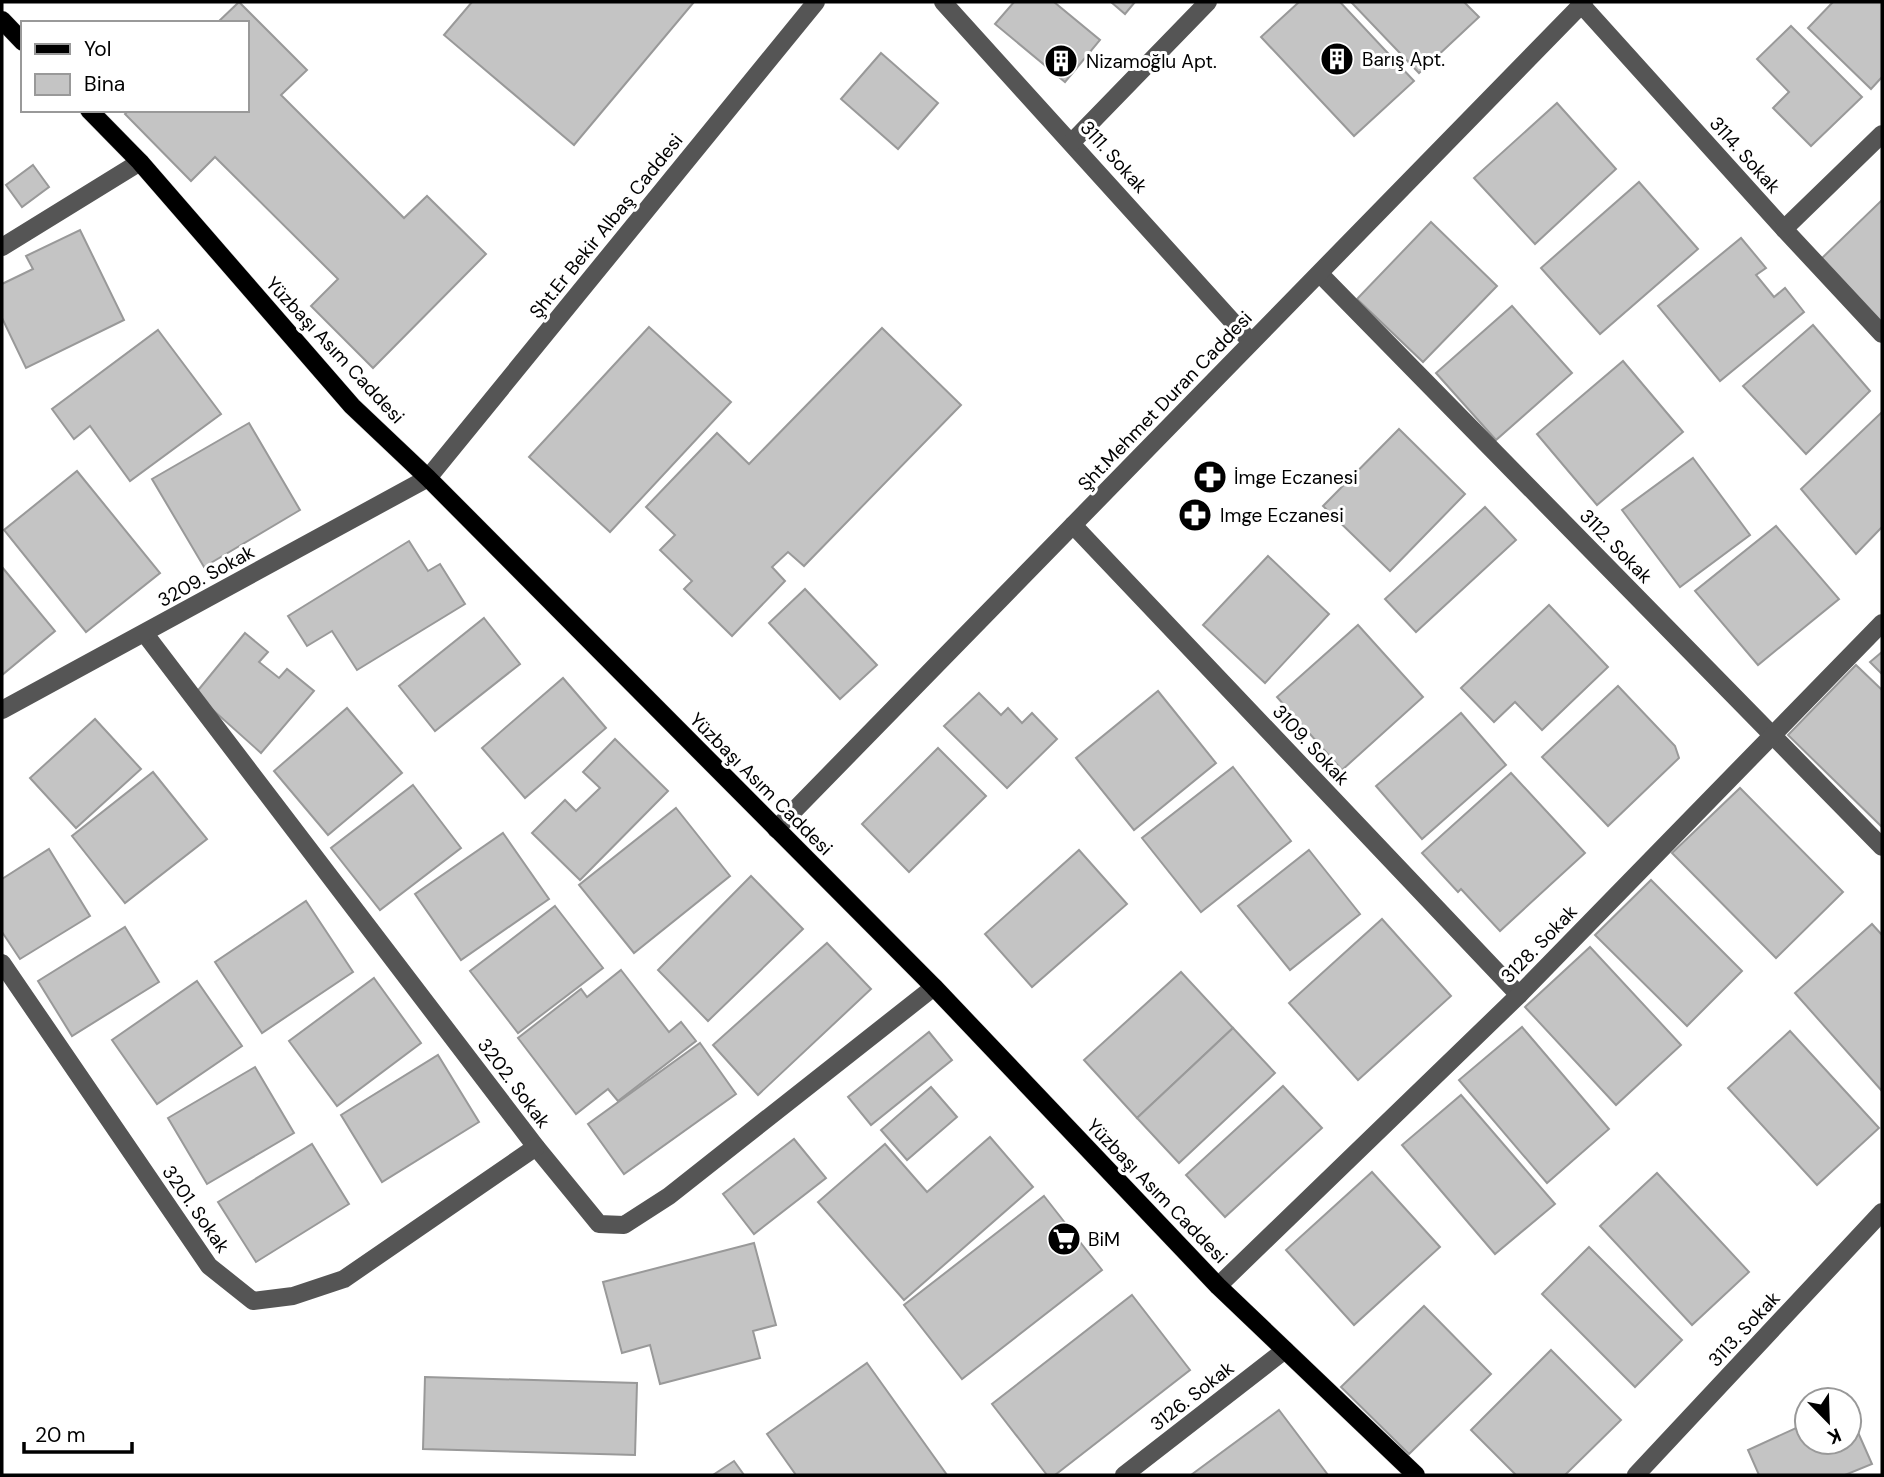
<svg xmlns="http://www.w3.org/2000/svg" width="1884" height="1477" viewBox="0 0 1884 1477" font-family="'DM Sans',sans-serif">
	<rect width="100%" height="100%" fill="#fff"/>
	<g fill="#c4c4c4" stroke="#999" stroke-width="2">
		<path d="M239,2L307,70L281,95L404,218L427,196L486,254L373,368L311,306L338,279L215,157L191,181L125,114L129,110H247V23H217Z"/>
		<path d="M472,2H694L574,145L444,35Z"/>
		<path d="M1014,2H1054L1100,40L1065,82L995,24Z"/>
		<path d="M1111,2H1135L1125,14Z"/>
		<path d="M1299,2H1340L1414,81L1354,136L1261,37Z"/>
		<path d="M1351,2H1464L1479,17L1419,73Z"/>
		<path d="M1833,2H1882V77L1871,89L1808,28Z"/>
		<path d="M1791,26L1862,97L1811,146L1773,108L1789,92L1757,59Z"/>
		<path d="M881,53L938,103L898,149L841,99Z"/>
		<path d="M1557,103L1616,169L1535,244L1474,178Z"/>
		<path d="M33,165L49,187L22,207L6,185Z"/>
		<path d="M1639,182L1698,249L1600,334L1541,268Z"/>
		<path d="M1882,200V323L1820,260Z"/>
		<path d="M1431,222L1497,286L1423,362L1357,299Z"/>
		<path d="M80,230L124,320L26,368L2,318V284L33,269L26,256Z"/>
		<path d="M1741,238L1766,268L1756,275L1774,297L1785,288L1804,312L1720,381L1658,306Z"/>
		<path d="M1512,306L1572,373L1496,440L1436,373Z"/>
		<path d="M1813,325L1870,391L1806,454L1743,386Z"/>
		<path d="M649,327L731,402L610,532L529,457Z"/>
		<path d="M882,328L961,405L804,566L788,552L772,567L785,581L732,636L684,589L692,581L660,550L675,535L646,507L717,433L749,464Z"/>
		<path d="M158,330L221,414L130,481L90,426L74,439L52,409Z"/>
		<path d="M1623,361L1683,432L1597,505L1537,434Z"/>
		<path d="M1882,412V527L1856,554L1801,489Z"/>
		<path d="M249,423L300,510L204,567L152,479Z"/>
		<path d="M1399,429L1465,494L1390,571L1323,506Z"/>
		<path d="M1693,458L1750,535L1680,587L1622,510Z"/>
		<path d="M77,471L160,573L86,632L4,530Z"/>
		<path d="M1485,507L1516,540L1416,632L1385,599Z"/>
		<path d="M1776,526L1839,599L1758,665L1695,591Z"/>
		<path d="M409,541L428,571L440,564L465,604L357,670L332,631L307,646L288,616Z"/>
		<path d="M1268,556L1329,614L1265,683L1203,625Z"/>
		<path d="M2,567L55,631L2,675Z"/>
		<path d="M805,589L877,665L840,699L769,623Z"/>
		<path d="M1549,605L1608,667L1542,730L1515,702L1494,722L1461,688Z"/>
		<path d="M484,618L520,664L435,731L399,686Z"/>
		<path d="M1358,625L1423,697L1342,770L1277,697Z"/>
		<path d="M245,633L268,652L259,662L279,678L287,669L314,691L261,753L195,694Z"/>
		<path d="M1882,652V674L1870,662Z"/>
		<path d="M1856,665L1882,690V827L1788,735Z"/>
		<path d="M563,678L606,728L525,798L482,748Z"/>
		<path d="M1618,686L1675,746L1679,758L1608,826L1542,757Z"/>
		<path d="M1158,691L1216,763L1134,830L1076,758Z"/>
		<path d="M979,693L1001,715L1008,708L1022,723L1032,713L1057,739L1007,788L944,726Z"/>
		<path d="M347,708L402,773L328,835L274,771Z"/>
		<path d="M1461,713L1506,765L1422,839L1376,786Z"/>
		<path d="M95,719L141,769L76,828L30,778Z"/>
		<path d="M615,739L668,791L580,880L532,833L565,800L576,811L600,788L583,772Z"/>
		<path d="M938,748L986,796L909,872L862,824Z"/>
		<path d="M1233,767L1291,841L1201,912L1142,838Z"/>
		<path d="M153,772L207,839L125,903L72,836Z"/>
		<path d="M1511,773L1585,853L1500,931L1461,889L1458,892L1422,853Z"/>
		<path d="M413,785L461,848L380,910L331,848Z"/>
		<path d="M1740,788L1843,892L1776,958L1672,853Z"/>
		<path d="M676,808L730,876L634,953L579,885Z"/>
		<path d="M503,833L549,899L461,960L415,894Z"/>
		<path d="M49,849L90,916L20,959L2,932V879Z"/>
		<path d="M1079,850L1127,904L1032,987L985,934Z"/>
		<path d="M1309,850L1360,914L1290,970L1238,906Z"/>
		<path d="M751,876L803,929L708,1021L658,970Z"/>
		<path d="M1651,880L1742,971L1687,1026L1595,935Z"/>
		<path d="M306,901L353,972L262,1033L215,962Z"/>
		<path d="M555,906L603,968L518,1033L470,971Z"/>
		<path d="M1382,919L1451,996L1358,1080L1289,1003Z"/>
		<path d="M1872,924L1882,935V1091L1795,993Z"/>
		<path d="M125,927L159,982L72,1036L38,981Z"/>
		<path d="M827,943L871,989L758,1095L713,1045Z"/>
		<path d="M1590,947L1681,1045L1616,1105L1525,1007Z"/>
		<path d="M621,970L669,1032L681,1022L696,1041L618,1101L608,1089L576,1114L518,1038L581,989L587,997Z"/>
		<path d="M1181,972L1233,1028L1137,1118L1084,1060Z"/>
		<path d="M374,978L421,1043L337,1106L289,1041Z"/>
		<path d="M197,981L242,1046L157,1104L112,1040Z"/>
		<path d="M1522,1027L1609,1129L1547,1183L1459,1080Z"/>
		<path d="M1233,1028L1275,1073L1179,1163L1137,1118Z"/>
		<path d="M1790,1031L1879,1128L1817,1185L1728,1088Z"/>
		<path d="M929,1032L952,1060L871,1125L848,1097Z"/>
		<path d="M700,1043L736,1094L624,1174L588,1124Z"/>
		<path d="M438,1055L479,1122L382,1182L341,1115Z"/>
		<path d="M255,1067L294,1133L207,1184L168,1118Z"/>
		<path d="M1283,1086L1322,1128L1225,1217L1186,1175Z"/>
		<path d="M931,1087L957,1117L907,1160L881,1130Z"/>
		<path d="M1461,1095L1555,1204L1495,1254L1402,1145Z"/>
		<path d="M990,1137L1033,1187L904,1300L818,1202L885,1144L927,1192Z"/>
		<path d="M794,1139L826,1178L754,1234L723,1194Z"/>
		<path d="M312,1144L349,1204L256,1262L218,1202Z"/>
		<path d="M1372,1172L1440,1247L1354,1325L1286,1250Z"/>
		<path d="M1657,1173L1749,1272L1692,1325L1600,1226Z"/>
		<path d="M1044,1196L1102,1270L962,1379L904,1305Z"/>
		<path d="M754,1243L776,1325L753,1331L760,1358L660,1384L650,1345L622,1353L603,1282Z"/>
		<path d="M1589,1247L1682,1340L1635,1387L1542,1294Z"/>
		<path d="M1132,1295L1190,1370L1055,1475H1047L992,1404Z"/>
		<path d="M1424,1306L1491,1374L1409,1454L1341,1387Z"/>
		<path d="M1551,1350L1621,1420L1565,1475H1516L1471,1430Z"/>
		<path d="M867,1363L947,1475H796L767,1434Z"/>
		<path d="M425,1377L637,1383L635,1455L423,1449Z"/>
		<path d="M1279,1410L1328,1475H1191Z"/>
		<path d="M1849,1412L1872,1464L1845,1475H1759L1748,1450L1807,1423V1442H1849Z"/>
		<path d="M734,1461L744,1475H713Z"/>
	</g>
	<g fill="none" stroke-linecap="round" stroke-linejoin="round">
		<defs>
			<g id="major">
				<path d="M2,20L23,42"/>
				<path d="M89,110L140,162L352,406L428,478L934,987L1218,1286L1416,1475"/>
			</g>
		</defs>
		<use href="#major" stroke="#dbdbdb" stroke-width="19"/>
		<g stroke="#555" stroke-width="18">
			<path d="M943,2L1251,342"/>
			<path d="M1579,2L1784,229L1882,334"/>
			<path d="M1072,142L1208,2"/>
			<path d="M1784,229L1882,134"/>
			<path d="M2,247L140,162"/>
			<path d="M1320,274L1882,847"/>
			<path d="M1073,525L1519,995"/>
			<path d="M145,634L536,1147L599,1224L624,1225L669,1196L934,987"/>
			<path d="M2,710L428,478L816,2"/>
			<path d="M776,829L1584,2"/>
			<path d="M2,963L209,1266L253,1301L293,1296L344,1279L536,1147"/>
			<path d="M1218,1286L1519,995L1882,623"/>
			<path d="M1124,1475L1285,1350"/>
			<path d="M1636,1475L1882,1212"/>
		</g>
		<use href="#major" stroke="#000" stroke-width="18"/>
	</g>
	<defs>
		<symbol id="building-disc" viewBox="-11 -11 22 22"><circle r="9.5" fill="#000" stroke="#fff"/><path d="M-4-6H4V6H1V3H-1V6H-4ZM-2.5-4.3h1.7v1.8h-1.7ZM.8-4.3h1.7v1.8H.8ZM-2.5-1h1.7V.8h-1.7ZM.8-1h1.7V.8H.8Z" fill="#fff"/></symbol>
		<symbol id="pharmacy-disc" viewBox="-11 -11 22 22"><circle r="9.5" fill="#000" stroke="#fff"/><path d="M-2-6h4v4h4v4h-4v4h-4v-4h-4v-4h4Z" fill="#fff"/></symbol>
		<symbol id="supermarket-disc" viewBox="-11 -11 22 22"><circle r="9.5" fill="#000" stroke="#fff"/><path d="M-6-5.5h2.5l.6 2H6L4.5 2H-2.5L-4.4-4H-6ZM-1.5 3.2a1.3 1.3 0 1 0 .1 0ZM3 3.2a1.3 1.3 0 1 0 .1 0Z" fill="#fff"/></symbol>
	</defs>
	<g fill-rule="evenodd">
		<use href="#building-disc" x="1318" y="40" width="38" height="38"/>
		<use href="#building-disc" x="1042" y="42" width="38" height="38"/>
		<use href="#pharmacy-disc" x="1191" y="458" width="38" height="38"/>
		<use href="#pharmacy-disc" x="1176" y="496" width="38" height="38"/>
		<use href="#supermarket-disc" x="1045" y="1220" width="38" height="38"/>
	</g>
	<g text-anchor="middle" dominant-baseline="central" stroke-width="6" stroke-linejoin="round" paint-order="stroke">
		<g font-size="19" fill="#000" stroke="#fff" text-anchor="start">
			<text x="1362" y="59">Barış Apt.</text>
			<text x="1086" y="61">Nizamoğlu Apt.</text>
			<text x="1234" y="477">İmge Eczanesi</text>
			<text x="1220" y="515">Imge Eczanesi</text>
			<text x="1088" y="1239">BiM</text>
		</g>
		<g font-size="19" fill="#000" stroke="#fff">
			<text transform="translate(1745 155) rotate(48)">3114. Sokak</text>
			<text transform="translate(1114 157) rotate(48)">3111. Sokak</text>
			<text transform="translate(606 226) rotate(-51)">Şht.Er Bekir Albaş Caddesi</text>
			<text transform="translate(335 350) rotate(47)">Yüzbaşı Asım Caddesi</text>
			<text transform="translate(1165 401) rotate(-46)">Şht.Mehmet Duran Caddesi</text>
			<text transform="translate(1616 546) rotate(46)">3112. Sokak</text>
			<text transform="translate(206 576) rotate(-29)">3209. Sokak</text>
			<text transform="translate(1311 745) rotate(47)">3109. Sokak</text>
			<text transform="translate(761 784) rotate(45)">Yüzbaşı Asım Caddesi</text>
			<text transform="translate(1539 944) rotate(-46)">3128. Sokak</text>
			<text transform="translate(514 1083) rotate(53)">3202. Sokak</text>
			<text transform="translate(1157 1191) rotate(46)">Yüzbaşı Asım Caddesi</text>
			<text transform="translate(196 1209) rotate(55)">3201. Sokak</text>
			<text transform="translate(1744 1329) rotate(-47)">3113. Sokak</text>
			<text transform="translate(1192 1396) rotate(-38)">3126. Sokak</text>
		</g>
	</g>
	<rect width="1884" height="1477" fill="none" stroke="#000000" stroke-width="7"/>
	<rect x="21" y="21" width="228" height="91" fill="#ffffff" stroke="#999999" stroke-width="2"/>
	<rect x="35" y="44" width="35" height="10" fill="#000000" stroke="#999999" stroke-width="2"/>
	<text x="84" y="56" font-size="21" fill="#000000">Yol</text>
	<rect x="35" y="74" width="35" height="21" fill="#c4c4c4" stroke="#999999" stroke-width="2"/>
	<text x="84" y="91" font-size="21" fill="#000000">Bina</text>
	<g transform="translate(1828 1421) rotate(157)"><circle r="33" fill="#ffffff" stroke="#999999" stroke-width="2"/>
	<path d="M0-5L12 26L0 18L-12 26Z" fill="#000000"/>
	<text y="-10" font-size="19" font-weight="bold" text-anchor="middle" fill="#000000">K</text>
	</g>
	<path d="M24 1442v10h108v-10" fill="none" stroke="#000000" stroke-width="3.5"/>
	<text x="35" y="1442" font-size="21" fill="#000000" stroke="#ffffff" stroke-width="5" paint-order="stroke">20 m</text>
</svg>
